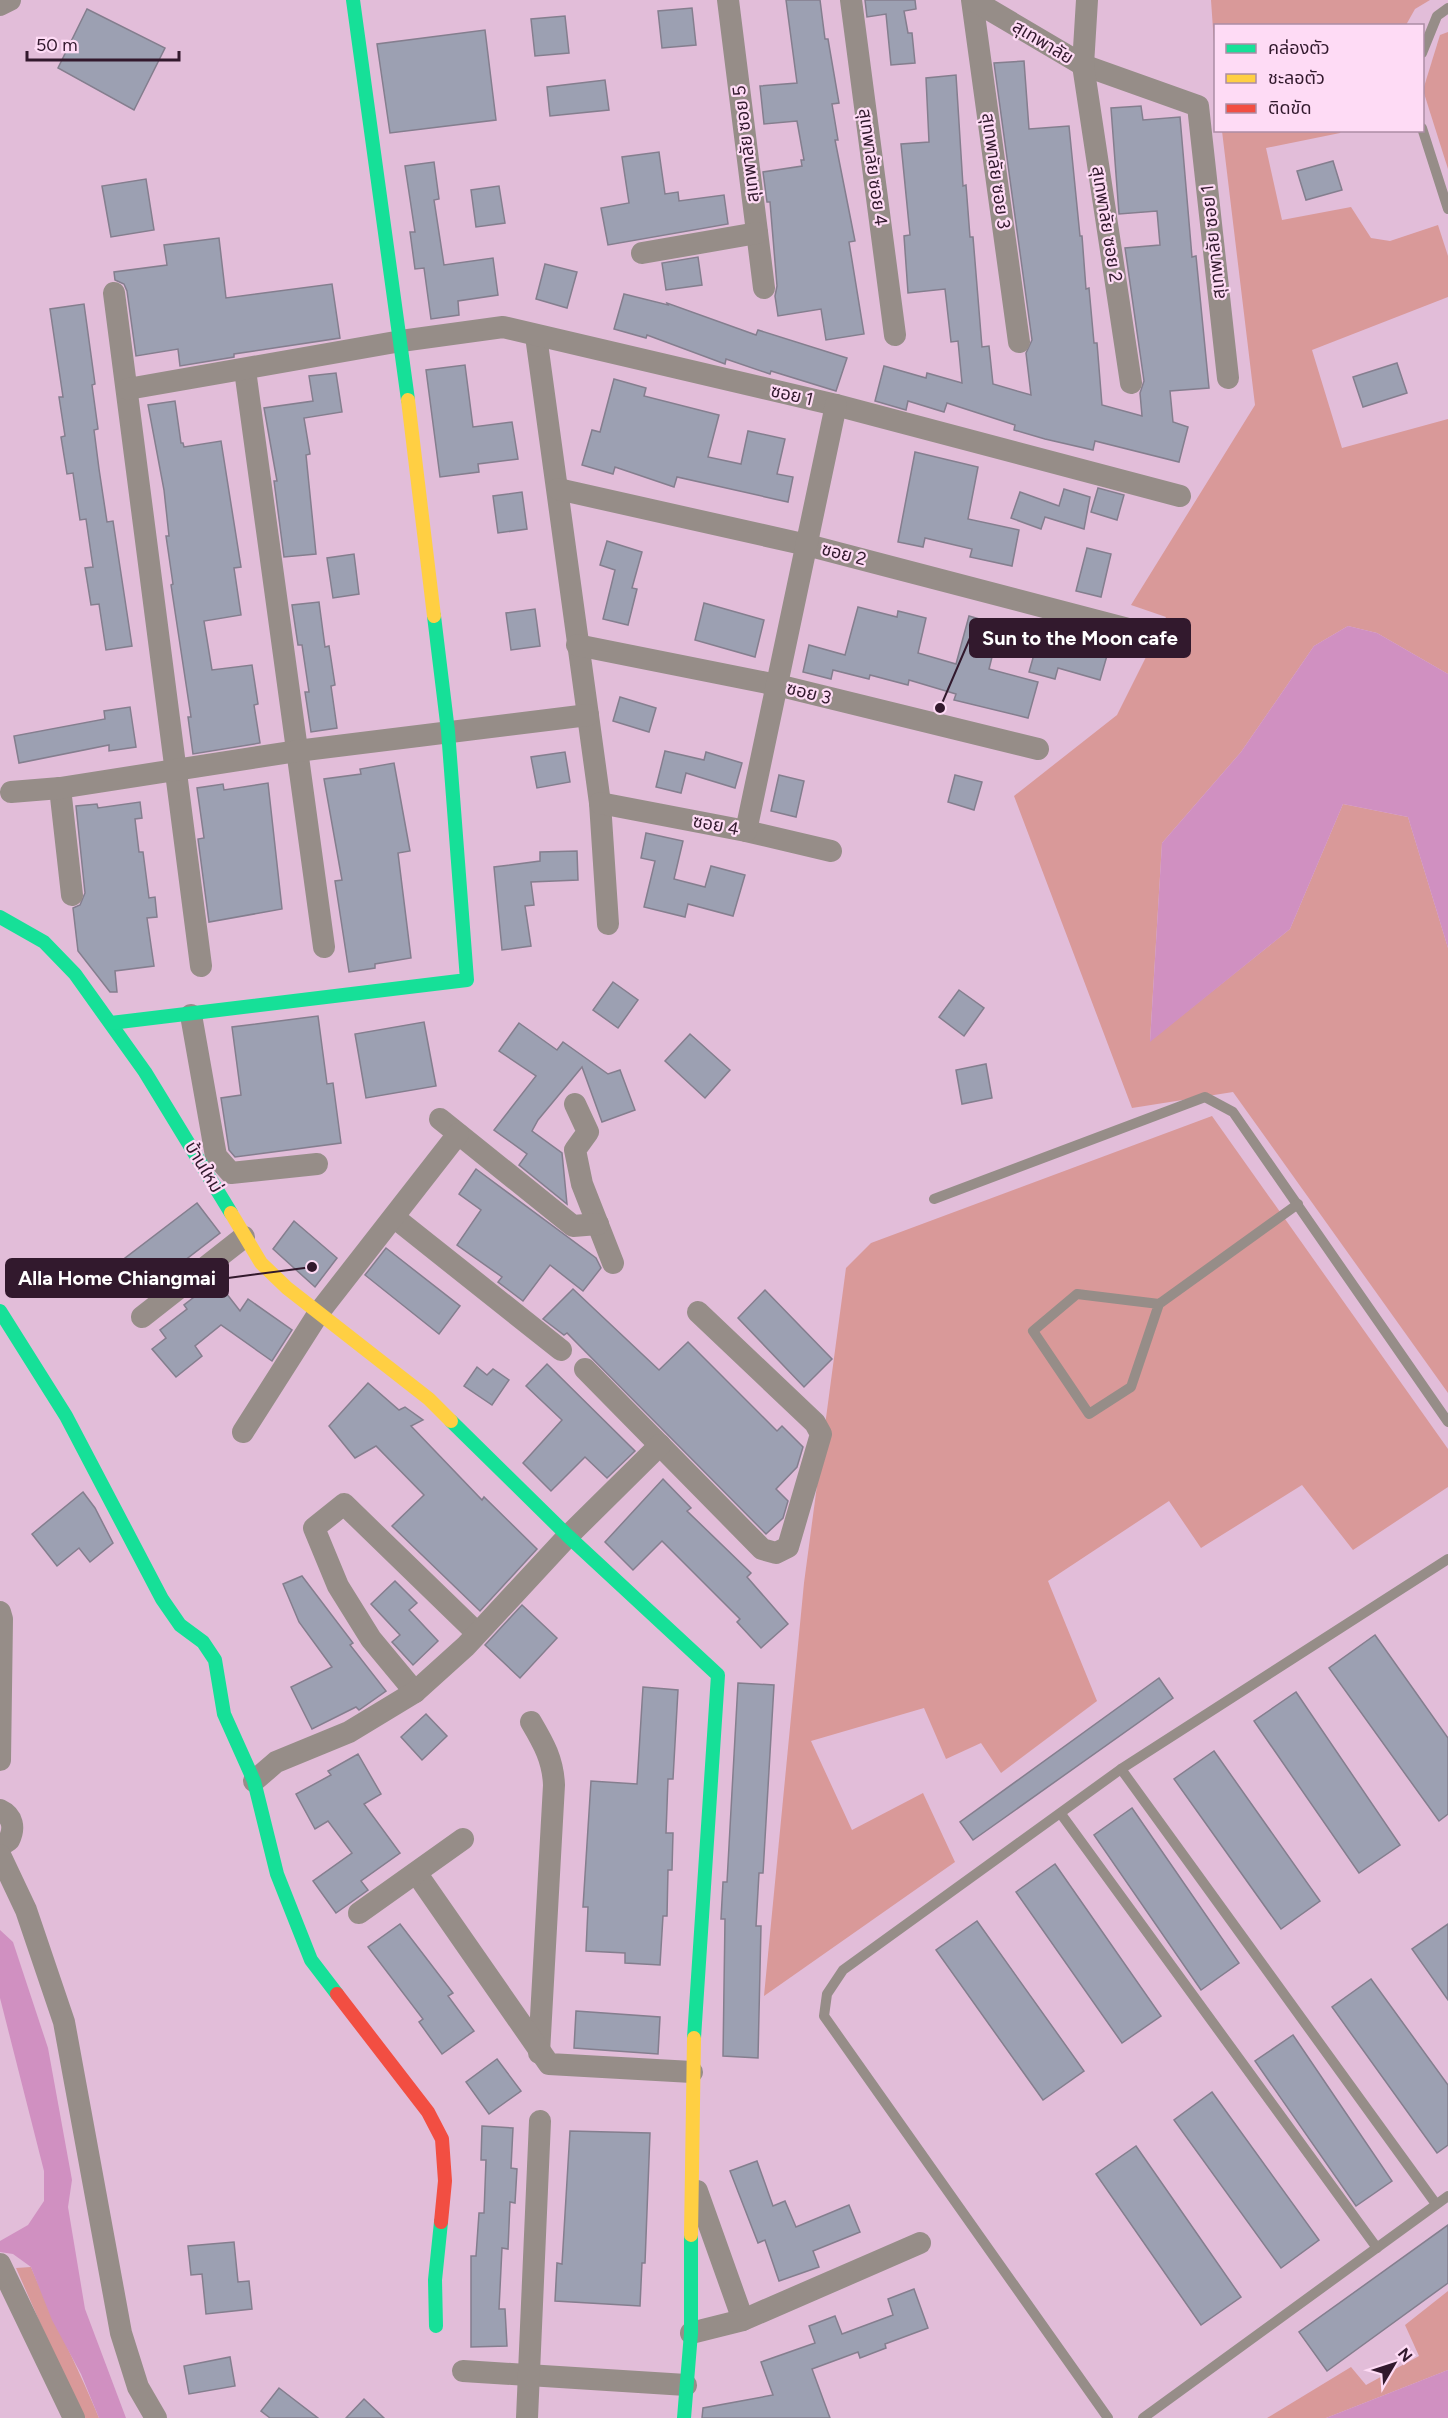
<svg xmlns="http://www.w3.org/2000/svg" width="1448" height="2418" viewBox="0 0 1448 2418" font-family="Figtree,'Noto Sans Thai',sans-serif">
	<rect width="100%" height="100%" fill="#e2bdd9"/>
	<g fill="#d99999">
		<path d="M1211,0H1430L1415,9L1406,25L1216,26L1215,58Z"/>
		<path d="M1448,32V169L1423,90L1440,35Z"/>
		<path d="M1222,131H1341L1340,133L1266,148L1282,220L1351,207L1371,238L1390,241L1438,225L1448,256V297L1312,350L1342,448L1448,419V674L1377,633L1348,626L1314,646L1241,752L1162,843L1150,1041L1290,929L1343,804L1408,817L1448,948V1393L1233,1092L1132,1108L1014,796L1117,715L1166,617L1131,605L1255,405Z"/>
		<path d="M1212,1116L1448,1449V1487L1353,1550L1302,1485L1201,1548L1169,1501L1048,1581L1097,1701L1001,1773L981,1743L946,1759L924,1708L811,1741L852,1830L923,1793L955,1862L764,1996L804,1583L846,1268L871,1243Z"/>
		<path d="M31,2267C52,2318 78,2367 99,2418H82L16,2268Z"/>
		<path d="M1448,2291V2370L1326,2418H1267L1351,2367L1366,2385L1419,2356L1405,2325Z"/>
	</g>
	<g fill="#d090c1">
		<path d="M1348,626L1377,633L1448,674V948L1408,817L1343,804L1290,929L1150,1042L1162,843L1241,752L1314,646Z"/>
		<path d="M0,1930L13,1942L48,2048L72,2180L68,2207L85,2309L126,2418H99L81,2374L52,2320L31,2267L13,2254L0,2252V2241L28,2225L44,2201V2171L0,1998Z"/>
		<path d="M1448,2370V2418H1326Z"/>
	</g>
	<g fill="#9ca0b2" stroke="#847e8e" stroke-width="1.5">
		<path d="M786,0H820L825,39H828L839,103L832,104L838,140H835L855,241L849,242L864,334L826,340L821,309L778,316L775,296L777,286L770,202H767L763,172L802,166L801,160H804L797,121L764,124L760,86L797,83Z"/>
		<path d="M865,0H915L916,9L904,11L908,33H912L915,63L891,65L886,14L867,17Z"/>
		<path d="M692,8L696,45L662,48L658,11Z"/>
		<path d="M87,9L165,48L134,110L58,68Z"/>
		<path d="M565,16L569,53L535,56L531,19Z"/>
		<path d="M485,30L496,120L390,133L377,44Z"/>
		<path d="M1024,61L1029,129L1069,126L1080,236H1082L1086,289L1089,288L1094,343H1097L1102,405L1142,416L1140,393L1144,381L1125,248L1160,245L1157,211L1119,214L1111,108L1141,106L1143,120L1180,117L1192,257L1196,256L1209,388L1170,391L1173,422L1188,427L1179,462L1095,441L1093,450L1045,439L1014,430L1015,425L947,403L944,412L908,401L906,410L875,401L884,366L926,378L927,373L962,383L958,341L951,342L945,289L908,293L904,236L910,235L901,144L929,142L926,78L956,75L963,186L966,185L970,237H973L982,347L989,346L993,384L1031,395L1026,353L1032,340L994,63Z"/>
		<path d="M605,80L609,110L550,116L547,87Z"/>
		<path d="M659,152L665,194L678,192L679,201L724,195L728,224L608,245L601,208L629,203L622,157Z"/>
		<path d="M1333,161L1342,190L1306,200L1297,171Z"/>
		<path d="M434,162L439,199L434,200L444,265L493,258L498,295L458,301L459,315L431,319L424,268L415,269L410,232H415L405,166Z"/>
		<path d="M146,179L154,230L111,237L102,186Z"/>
		<path d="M499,186L505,223L476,227L471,190Z"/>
		<path d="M219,238L226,298L332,284L340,338L234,354V357L180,366L178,349L136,356L127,291L124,284L115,280L114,272L167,265L164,245Z"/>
		<path d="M698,257L702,285L666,290L662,263Z"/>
		<path d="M545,264L577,272L567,308L536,299Z"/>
		<path d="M624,294L668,305L667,303L756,335L758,330L847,358L836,391L771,371L770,374L726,359L725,364L647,335L646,338L614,329Z"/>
		<path d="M84,304L95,384L92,385L98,429L94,430L99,469L107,522L113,521L132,646L106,650L99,604L91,605L85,568L93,567L86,519L80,520L73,473L67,474L61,437L65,436L59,397H63L50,309Z"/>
		<path d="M1397,363L1407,393L1363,407L1353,377Z"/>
		<path d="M465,365L473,427L512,422L518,459L478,464L479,472L440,477L426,370Z"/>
		<path d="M336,373L342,412L304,418L310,454L306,455L316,554L284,557L274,481H277L264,408L313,401L309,376Z"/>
		<path d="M614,379L646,388L644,396L719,415L708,457L741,464L748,431L785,439L777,474L793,477L788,502L677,477L674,487L615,467L613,474L582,465L592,430L600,432Z"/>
		<path d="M175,401L181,443H183L184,447L221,441L241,567L234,568L241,615L204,621L212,670L252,665L258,704L254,705L260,743L193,754L188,717H191L171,585L173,584L166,536H169L164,490L148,405Z"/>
		<path d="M915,452L978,467L968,519L1019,530L1012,566L970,557L972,549L925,538L923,547L898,542Z"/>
		<path d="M1098,488L1124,495L1117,520L1091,512Z"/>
		<path d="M1064,489L1090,497L1084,529L1045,517L1041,529L1011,518L1020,492L1059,506Z"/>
		<path d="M522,492L527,529L498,533L493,496Z"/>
		<path d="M607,541L642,552L632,588L637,589L628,625L603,619L615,570L600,565Z"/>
		<path d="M1087,548L1111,554L1101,597L1076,591Z"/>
		<path d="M354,554L359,594L333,598L327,558Z"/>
		<path d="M319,602L325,647L329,646L335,685L331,686L337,728L311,732L305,692H309L302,645H298L292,605Z"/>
		<path d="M704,603L764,620L755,657L695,640Z"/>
		<path d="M858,607L897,617L898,611L926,618L918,653L956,664L969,616L1000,625L989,669L1038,682L1028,718L954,700L956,694L909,680L908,685L870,675L869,679L833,670L831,679L803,672L809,645L845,655Z"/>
		<path d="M535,609L540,646L511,650L506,613Z"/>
		<path d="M1037,644L1079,656L1082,645L1108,652L1100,680L1058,668L1055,679L1029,672Z"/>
		<path d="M620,697L656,708L649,732L613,721Z"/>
		<path d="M130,707L136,747L109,751V745L19,763L14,736L105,719L104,711Z"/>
		<path d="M665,751L704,760L706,752L742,763L735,788L686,773L681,793L656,787Z"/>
		<path d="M565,752L570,782L537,788L531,757Z"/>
		<path d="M394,763L410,851L398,853L411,958L375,964V968L349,972L335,881L342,880L324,779L361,774L360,769Z"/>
		<path d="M779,775L804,781L796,817L771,811Z"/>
		<path d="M955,775L982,782L974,810L948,802Z"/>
		<path d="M268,783L282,909L209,922L198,839L204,838L197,788L223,784L224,790Z"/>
		<path d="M140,802L142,818L135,819L139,852H143L149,898L155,897L157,917L147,918L154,966L115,971L117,992H110L78,951L73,908L80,905L85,893L76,806L97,804L98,808Z"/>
		<path d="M646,833L683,841L674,879L705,887L711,866L745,875L733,916L688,904L685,917L644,907L655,861L641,858Z"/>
		<path d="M577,851L578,880L531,882L534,905L525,906L531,946L502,950L494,867L540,861V852Z"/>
		<path d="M613,982L638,1000L618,1028L593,1010Z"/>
		<path d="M959,990L984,1008L964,1036L939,1017Z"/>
		<path d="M318,1016L327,1084L333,1083L341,1143L235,1157L229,1150L221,1098L241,1095L232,1027Z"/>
		<path d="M424,1022L436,1086L366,1098L355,1034Z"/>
		<path d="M519,1023L557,1050L563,1042L608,1074L620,1070L635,1110L602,1122L582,1067L538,1120L532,1131L562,1153L567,1204L519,1165L527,1154L494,1130L536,1076L499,1051Z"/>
		<path d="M690,1034L730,1070L705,1098L665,1061Z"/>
		<path d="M986,1064L992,1098L962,1104L956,1070Z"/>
		<path d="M476,1169L596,1258L601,1268L583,1291L550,1265L523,1301L498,1282L502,1277L457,1245L481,1210L459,1194Z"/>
		<path d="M197,1203L220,1233L140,1295L116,1265Z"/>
		<path d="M294,1221L337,1258L315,1287L273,1249Z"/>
		<path d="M386,1248L460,1306L439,1334L365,1275Z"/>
		<path d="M216,1280L240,1311L248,1299L292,1330L272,1361L221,1325L195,1346L202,1356L176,1377L152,1349L166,1338L160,1330L187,1309L184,1305Z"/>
		<path d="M573,1289L659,1370L688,1342L777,1431L782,1426L803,1447L797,1467L776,1489L788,1501L783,1518L766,1534L567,1333L564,1335L543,1319Z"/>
		<path d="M765,1290L832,1359L804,1387L738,1318Z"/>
		<path d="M547,1364L635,1451L607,1478L585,1457L551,1491L523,1463L562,1420L526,1386Z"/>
		<path d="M477,1367L487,1375L493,1369L509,1380L492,1405L464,1386Z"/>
		<path d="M368,1383L399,1410L405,1407L423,1420L411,1426L482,1500L484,1497L537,1549L480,1611L392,1526L424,1495L376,1446L355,1458L329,1426Z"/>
		<path d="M663,1479L691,1508L687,1511L751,1573L747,1577L788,1624L761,1648L737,1622L740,1619L662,1541L633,1570L605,1542Z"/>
		<path d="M83,1492L95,1508L113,1543L90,1562L79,1548L57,1566L32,1534Z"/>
		<path d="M302,1576L353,1643L350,1645L386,1691L359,1710L356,1707L312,1729L291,1687L332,1667L299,1622L283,1584Z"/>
		<path d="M395,1581L417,1603L409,1610L438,1641L413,1665L392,1642L400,1635L371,1604Z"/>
		<path d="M522,1605L557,1638L520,1678L485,1645Z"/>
		<path d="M1375,1635L1448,1738V1814L1439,1821L1329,1668Z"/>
		<path d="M1159,1678L1173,1698L973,1840L960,1822Z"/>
		<path d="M738,1683L774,1685L763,1873H759L756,1926H761L758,2058L723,2056L725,1919H721L723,1882H727Z"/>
		<path d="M643,1687L678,1690L673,1779H668L666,1833H673L672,1870H668L667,1916H663L660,1965L625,1963V1953L586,1951L588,1907H583L591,1781L637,1784Z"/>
		<path d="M1296,1692L1400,1845L1359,1873L1254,1721Z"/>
		<path d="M426,1714L447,1736L422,1760L401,1737Z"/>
		<path d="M1214,1751L1320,1901L1281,1929L1174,1779Z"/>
		<path d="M358,1754L381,1794L364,1804L400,1853L361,1881L368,1890L336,1913L313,1881L352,1853L328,1821L315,1829L296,1794L331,1775L328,1771Z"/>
		<path d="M1132,1808L1239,1963L1201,1990L1094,1835Z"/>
		<path d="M1055,1864L1161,2016L1122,2043L1016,1892Z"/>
		<path d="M977,1921L1084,2071L1043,2100L936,1950Z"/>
		<path d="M400,1924L453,1993L448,1996L474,2031L442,2054L419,2022L423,2019L368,1947Z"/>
		<path d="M1448,1924V2000L1412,1949Z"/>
		<path d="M1371,1979L1448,2085V2145L1437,2153L1332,2007Z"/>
		<path d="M576,2011L660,2017L658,2054L574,2048Z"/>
		<path d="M1293,2035L1392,2181L1356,2206L1255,2061Z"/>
		<path d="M497,2059L521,2091L489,2114L466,2082Z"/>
		<path d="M1212,2092L1319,2240L1281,2268L1174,2120Z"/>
		<path d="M482,2126L513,2128L511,2168L517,2169L515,2203L510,2202L508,2249L502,2248L499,2309H505L507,2346L471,2347V2256H476L479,2213H484L486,2160H481Z"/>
		<path d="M570,2131L650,2133L645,2263H642L640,2306L555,2301L557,2263L562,2264Z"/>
		<path d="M1136,2146L1241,2297L1201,2325L1096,2174Z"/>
		<path d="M757,2161L773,2206L785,2201L796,2227L849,2205L860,2232L813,2251L819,2267L779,2281L765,2240L758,2243L730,2171Z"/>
		<path d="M1448,2225V2283L1327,2371L1299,2332Z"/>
		<path d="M234,2242L238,2282L249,2281L252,2309L206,2314L202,2274L191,2275L188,2246Z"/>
		<path d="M914,2289L928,2328L885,2344L886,2348L860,2358L858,2352L812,2369L830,2418H702L703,2408L773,2395L761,2362L815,2343L809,2326L835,2316L842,2334L893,2315L888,2299Z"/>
		<path d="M230,2357L235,2386L189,2394L184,2366Z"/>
		<path d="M279,2388L318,2418H270L261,2411Z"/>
		<path d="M364,2399L384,2418H346Z"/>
	</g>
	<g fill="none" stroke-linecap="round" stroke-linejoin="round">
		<g stroke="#968d88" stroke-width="10">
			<path d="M1422,53L1437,16L1448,8"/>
			<path d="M1422,128L1448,209"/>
			<path d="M934,1199L1205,1097L1233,1112L1448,1422"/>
			<path d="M1159,1304L1077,1294L1033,1331L1089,1414L1131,1387L1159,1304L1298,1204"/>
			<path d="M1121,1769L1436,2204"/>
			<path d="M1061,1814L1377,2248"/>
			<path d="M1108,2418L824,2016L827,1994L843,1970L1121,1769L1448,1559"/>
			<path d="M1143,2418L1448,2196"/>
		</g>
		<g stroke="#968d88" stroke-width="22">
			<path d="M728,0L764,288"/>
			<path d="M851,0L895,335"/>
			<path d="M972,0L1019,342"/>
			<path d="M973,0L1083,65L1198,106L1228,378"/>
			<path d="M1087,0L1083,65L1131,383"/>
			<path d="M0,5L10,0"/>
			<path d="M642,253L757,233"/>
			<path d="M114,293L201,966"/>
			<path d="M536,336L600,803L608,924"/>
			<path d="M245,370L324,947"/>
			<path d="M128,389L401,341L503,327L836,405L1180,496"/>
			<path d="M558,489L807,545L1128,629"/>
			<path d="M577,645L777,685L1038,749"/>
			<path d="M60,788L72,895"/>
			<path d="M11,792L60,788L297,751L588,715"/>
			<path d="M600,803L746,831L831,851"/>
			<path d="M746,831L836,405"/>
			<path d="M191,1015L216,1156L231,1173L317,1164"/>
			<path d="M575,1104L588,1132L575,1150L582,1184L613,1263"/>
			<path d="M440,1119L573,1226L598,1224"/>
			<path d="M395,1218L561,1350"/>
			<path d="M142,1317L244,1237"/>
			<path d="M585,1369L762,1549L776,1553L788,1547L821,1434L815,1423L698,1312"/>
			<path d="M243,1432L320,1311L458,1134"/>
			<path d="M0,1612L2,1619L0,1760"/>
			<path d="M415,1692L371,1639L338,1586L314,1528L344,1504L477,1633"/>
			<path d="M531,1722C544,1744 553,1760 554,1785L539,2053"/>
			<path d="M254,1781L276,1762L349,1732L415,1692L466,1646L568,1536L660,1445"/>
			<path d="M0,1810C13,1816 15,1828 9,1840L0,1846"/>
			<path d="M0,1855L26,1910L64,2022L121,2333L138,2387L156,2418"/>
			<path d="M417,1874L549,2064L692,2072"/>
			<path d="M359,1913L463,1839"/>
			<path d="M697,2191L743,2320"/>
			<path d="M0,2264L74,2418"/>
			<path d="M691,2333L743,2320L920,2243"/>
			<path d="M463,2371L686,2385"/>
			<path d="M527,2418L540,2121"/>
		</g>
		<g stroke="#16e098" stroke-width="14">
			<path d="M353,0L408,400"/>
			<path d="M0,917L44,942L75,974L145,1072L231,1213"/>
			<path d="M111,1023L467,980L448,731L434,616"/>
			<path d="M0,1311L66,1416L162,1599L180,1625L203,1642L215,1660L224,1714L254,1781L277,1874L311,1960L337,1994"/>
			<path d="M451,1421L568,1536L718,1675L694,2038"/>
			<path d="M436,2326L435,2280L441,2222"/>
			<path d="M684,2418L691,2333V2235"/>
		</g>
		<g stroke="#ffcf43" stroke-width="14">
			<path d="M408,400L434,616"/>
			<path d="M231,1213L261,1263L287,1288L429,1399L451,1421"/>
			<path d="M691,2235L694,2038"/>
		</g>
		<path stroke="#f24e42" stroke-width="14" d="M337,1994L428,2112L442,2139L445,2181L441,2222"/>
	</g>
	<g text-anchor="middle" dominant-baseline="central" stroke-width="4.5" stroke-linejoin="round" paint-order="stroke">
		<g font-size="18" fill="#32192d" stroke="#fedbf5">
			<text transform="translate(1043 42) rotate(31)">สุเทพาลัย</text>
			<text transform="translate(746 144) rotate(-97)">สุเทพาลัย ซอย 5</text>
			<text transform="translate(873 167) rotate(82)">สุเทพาลัย ซอย 4</text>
			<text transform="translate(996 171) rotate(82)">สุเทพาลัย ซอย 3</text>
			<text transform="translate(1107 224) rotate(81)">สุเทพาลัย ซอย 2</text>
			<text transform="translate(1213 242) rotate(-96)">สุเทพาลัย ซอย 1</text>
			<text transform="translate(792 395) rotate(13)">ซอย 1</text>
			<text transform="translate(844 554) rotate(15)">ซอย 2</text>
			<text transform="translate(809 693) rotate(14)">ซอย 3</text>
			<text transform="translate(716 825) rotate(11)">ซอย 4</text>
			<text transform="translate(204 1167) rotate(59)">บ้านใหม่</text>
		</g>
	</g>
	<path fill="none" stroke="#32192d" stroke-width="2" d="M940 708L970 638M312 1267L228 1278"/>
	<g fill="#32192d" stroke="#fedbf5" stroke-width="2">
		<circle cx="940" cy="708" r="6"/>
		<circle cx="312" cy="1267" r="6"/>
	</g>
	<g fill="#32192d" stroke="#32192d" stroke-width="2">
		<rect x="970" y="619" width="220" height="38" rx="6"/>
		<rect x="6" y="1259" width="222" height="38" rx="6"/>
	</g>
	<g font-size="20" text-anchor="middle" font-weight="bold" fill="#fff">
		<text x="1080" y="645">Sun to the Moon cafe</text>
		<text x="117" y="1285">Alla Home Chiangmai</text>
	</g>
	<rect x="1214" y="24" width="210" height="108" fill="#fedbf5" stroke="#ac8da5" stroke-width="1.5"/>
	<rect x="1226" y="44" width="30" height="9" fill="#16e098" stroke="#ac8da5" stroke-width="1.5"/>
	<text x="1268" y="54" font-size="18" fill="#32192d">คล่องตัว</text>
	<rect x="1226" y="74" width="30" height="9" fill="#ffcf43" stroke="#ac8da5" stroke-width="1.5"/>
	<text x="1268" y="84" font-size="18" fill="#32192d">ชะลอตัว</text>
	<rect x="1226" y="104" width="30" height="9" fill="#f24e42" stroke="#ac8da5" stroke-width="1.5"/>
	<text x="1268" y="114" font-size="18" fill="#32192d">ติดขัด</text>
	<g transform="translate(1394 2364) rotate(51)" stroke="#fedbf5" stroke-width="4.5" paint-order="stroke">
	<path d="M0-4.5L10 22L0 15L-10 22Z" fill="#32192d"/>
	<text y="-9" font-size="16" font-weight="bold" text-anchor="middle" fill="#32192d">N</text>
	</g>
	<path d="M27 51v9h152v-9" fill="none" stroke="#32192d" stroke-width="3"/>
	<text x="36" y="51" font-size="18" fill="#32192d" stroke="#fedbf5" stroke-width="4.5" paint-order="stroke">50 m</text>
</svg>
